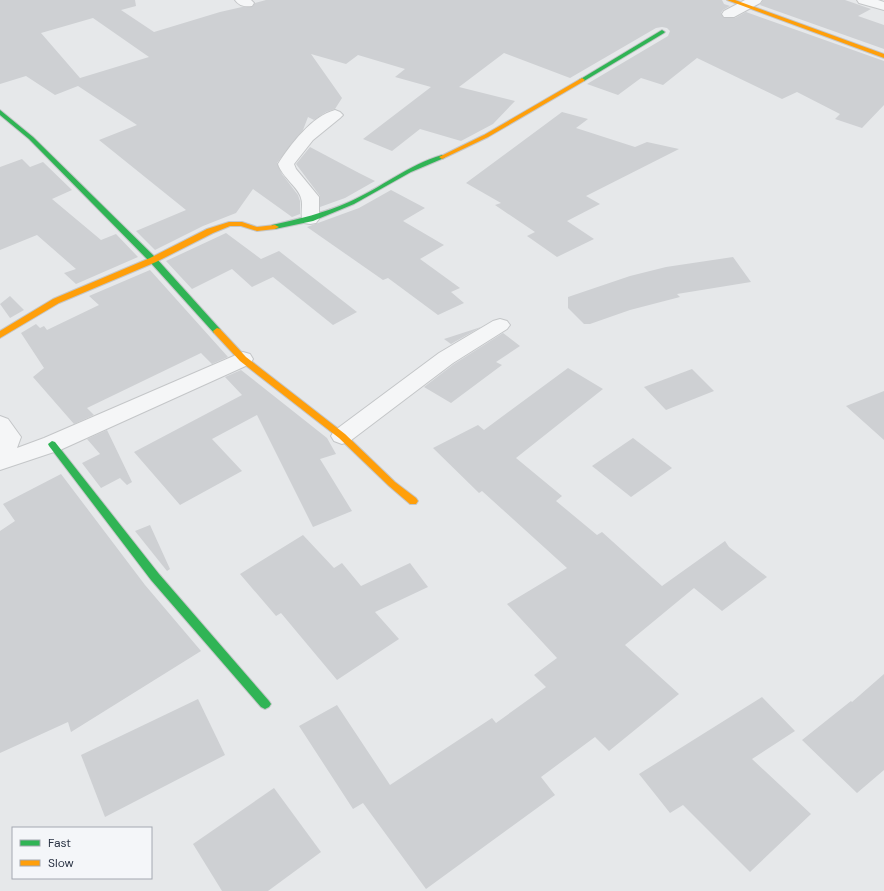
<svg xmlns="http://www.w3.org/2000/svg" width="884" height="891" viewBox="0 0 884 891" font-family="'DM Sans',sans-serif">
	<rect width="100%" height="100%" fill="#e6e8ea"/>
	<g fill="#ced0d3" fill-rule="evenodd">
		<path d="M0,0H135L136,6L121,10L154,32L220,12L242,7H252L255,3L266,0H722L724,4L730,6L723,10L721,13L724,18H735L746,12L884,61V105L862,128L835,119L840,114L797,92L782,99L697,58L663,85L641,78L618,95L587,84L668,36L670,31L667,28L662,27L656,28L570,78L504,53L459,87L515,101L493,124L461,141L420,129L392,151L363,139L431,87L395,77L405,69L358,55L346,64L311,54L342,98L335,109L326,112L314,120L308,117L303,130L277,163L282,174L298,195L300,201V214L292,217L253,189L236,213L203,226L155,250L136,231L186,210L99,140L137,125L78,86L55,95L26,76L0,84ZM93,18L149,57L80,78L41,33Z"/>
		<path d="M763,0H845L871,9L858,16L884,25V49L760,5Z"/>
		<path d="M562,112L588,119L576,128L635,147L647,142L679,149L586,196L600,204L567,221L594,239L557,257L527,236L535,232L495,205L501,203L466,183Z"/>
		<path d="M310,147L359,173L375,181L345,198L320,207V196L296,164Z"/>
		<path d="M22,159L30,167L43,162L72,190L52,199L101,240L116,234L138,257L76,284L64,273L76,269L37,235L0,250V167Z"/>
		<path d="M391,190L425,208L403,221L444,245L420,259L460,288L451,292L464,303L438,315L388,278L383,280L307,227L359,208Z"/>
		<path d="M226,233L261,259L279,251L357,312L333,325L273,277L252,287L232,269L192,289L166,261Z"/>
		<path d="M733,257L751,282L677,294L680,297L630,310L590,324H584L568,308V297L630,276L666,267Z"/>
		<path d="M150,270L228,357L212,364L201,353L87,408L94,415L74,424L33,377L44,368L21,333L36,324L40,328L44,326L47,330L99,305L89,296Z"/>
		<path d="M10,296L24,310L10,318L0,304Z"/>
		<path d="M481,327L451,344L444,339Z"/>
		<path d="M503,333L520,346L496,362L502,365L451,403L424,387L454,364Z"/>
		<path d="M568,368L603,389L516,458L562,496L556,501L597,535L602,532L662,586L725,541L729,547L767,577L722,611L694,588L625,645L679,694L609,751L595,737L541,777L555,795L426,889L363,803L353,809L299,726L337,705L390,785L492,718L496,723L546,687L534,675L557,658L507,604L567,568L482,491L479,493L433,448L478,425L484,430Z"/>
		<path d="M692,369L714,391L666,410L644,387Z"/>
		<path d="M241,370L327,438L336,454L320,459L352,511L313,527L257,415L212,439L242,471L180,505L134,452L242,395L225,377Z"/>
		<path d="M884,391V440L846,406Z"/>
		<path d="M107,430L132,482L127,485L120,478L101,488L82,463L100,454L87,439Z"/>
		<path d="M633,438L672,468L631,497L592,466Z"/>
		<path d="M61,474L145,585L201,651L71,732L68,722L0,753V531L15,521L3,504Z"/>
		<path d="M150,525L170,569L167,571L135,531Z"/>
		<path d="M303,535L334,568L342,563L361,586L410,563L428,587L375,612L399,639L337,680L281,613L276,616L240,574Z"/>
		<path d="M884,674V770L857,793L802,740L851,701L852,702Z"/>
		<path d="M762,697L795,731L752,759L811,814L750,872L683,805L670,813L639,774Z"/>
		<path d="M198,699L225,755L105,817L81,755Z"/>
		<path d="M274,788L321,852L268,891H222L193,844Z"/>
	</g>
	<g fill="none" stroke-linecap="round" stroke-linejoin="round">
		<defs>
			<g id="street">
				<path d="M235,0H251L254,3L252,6C245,7 239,6 235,0Z"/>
				<path d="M745,0H762L760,3L734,17H724L722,14L724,11Z"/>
				<path d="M857,0H878L884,2V10L859,3Z"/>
				<path d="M335,110L340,112L343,115L340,118L313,140L294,164L296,169L319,197V219L316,223L310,224L304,223C299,215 304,206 301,198C299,188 282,177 278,164C290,145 312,116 335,110Z"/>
				<path d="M500,319L507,321L510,325L507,329L453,363L350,441L342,444L334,441L331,436L334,431L439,353L493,321Z"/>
				<path d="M243,352L250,354L253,359L250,364L60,450L0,470V416L8,419L21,437L17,448L44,438Z"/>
			</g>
			<g id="fast">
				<path d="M662,30L665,32L664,33L584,81L579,80Z"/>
				<path d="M0,110L33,137L156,258L220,329L221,331L220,333H214L150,262L29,139L0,115Z"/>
				<path d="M442,155L445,157L444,158L411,172L354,204L313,221L275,229L271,227L272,225C299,219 324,213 349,202C381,188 408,165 442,155Z"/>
				<path d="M52,441L55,442L159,574L269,701L271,704L269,707L265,709L261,707L151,580L49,446L48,444Z"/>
			</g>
			<g id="slow">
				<path d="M727,0H735L884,54V58Z"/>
				<path d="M582,78L585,80L584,81L488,137L444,158L442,159L439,157L484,135Z"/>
				<path d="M229,222H242L257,227L275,225L279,227L275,229L257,231L241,226H230L213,233L156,262L59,303L0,338V331L53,299L150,258L207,229Z"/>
				<path d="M217,328L220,329L246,357L345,434L395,482L416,498L418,501L416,504H410L389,486L339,438L240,361L214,333L213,331Z"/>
			</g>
		</defs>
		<use href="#street" stroke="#c4c6c8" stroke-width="2"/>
		<use href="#fast" stroke="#c4c6c8" stroke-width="2"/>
		<use href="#slow" stroke="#c4c6c8" stroke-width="2"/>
		<use href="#street" fill="#f5f6f7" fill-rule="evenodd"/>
		<use href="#fast" fill="#30b455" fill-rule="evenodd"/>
		<use href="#slow" fill="#ff9f0a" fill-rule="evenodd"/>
	</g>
	<rect x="12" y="827" width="140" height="52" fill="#f4f6f9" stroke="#a4a8b1"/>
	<rect x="20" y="840" width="20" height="6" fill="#30b455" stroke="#a4a8b1"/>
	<text x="48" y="847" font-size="12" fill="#2b3445">Fast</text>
	<rect x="20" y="860" width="20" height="6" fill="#ff9f0a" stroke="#a4a8b1"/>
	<text x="48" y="867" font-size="12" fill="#2b3445">Slow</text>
</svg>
